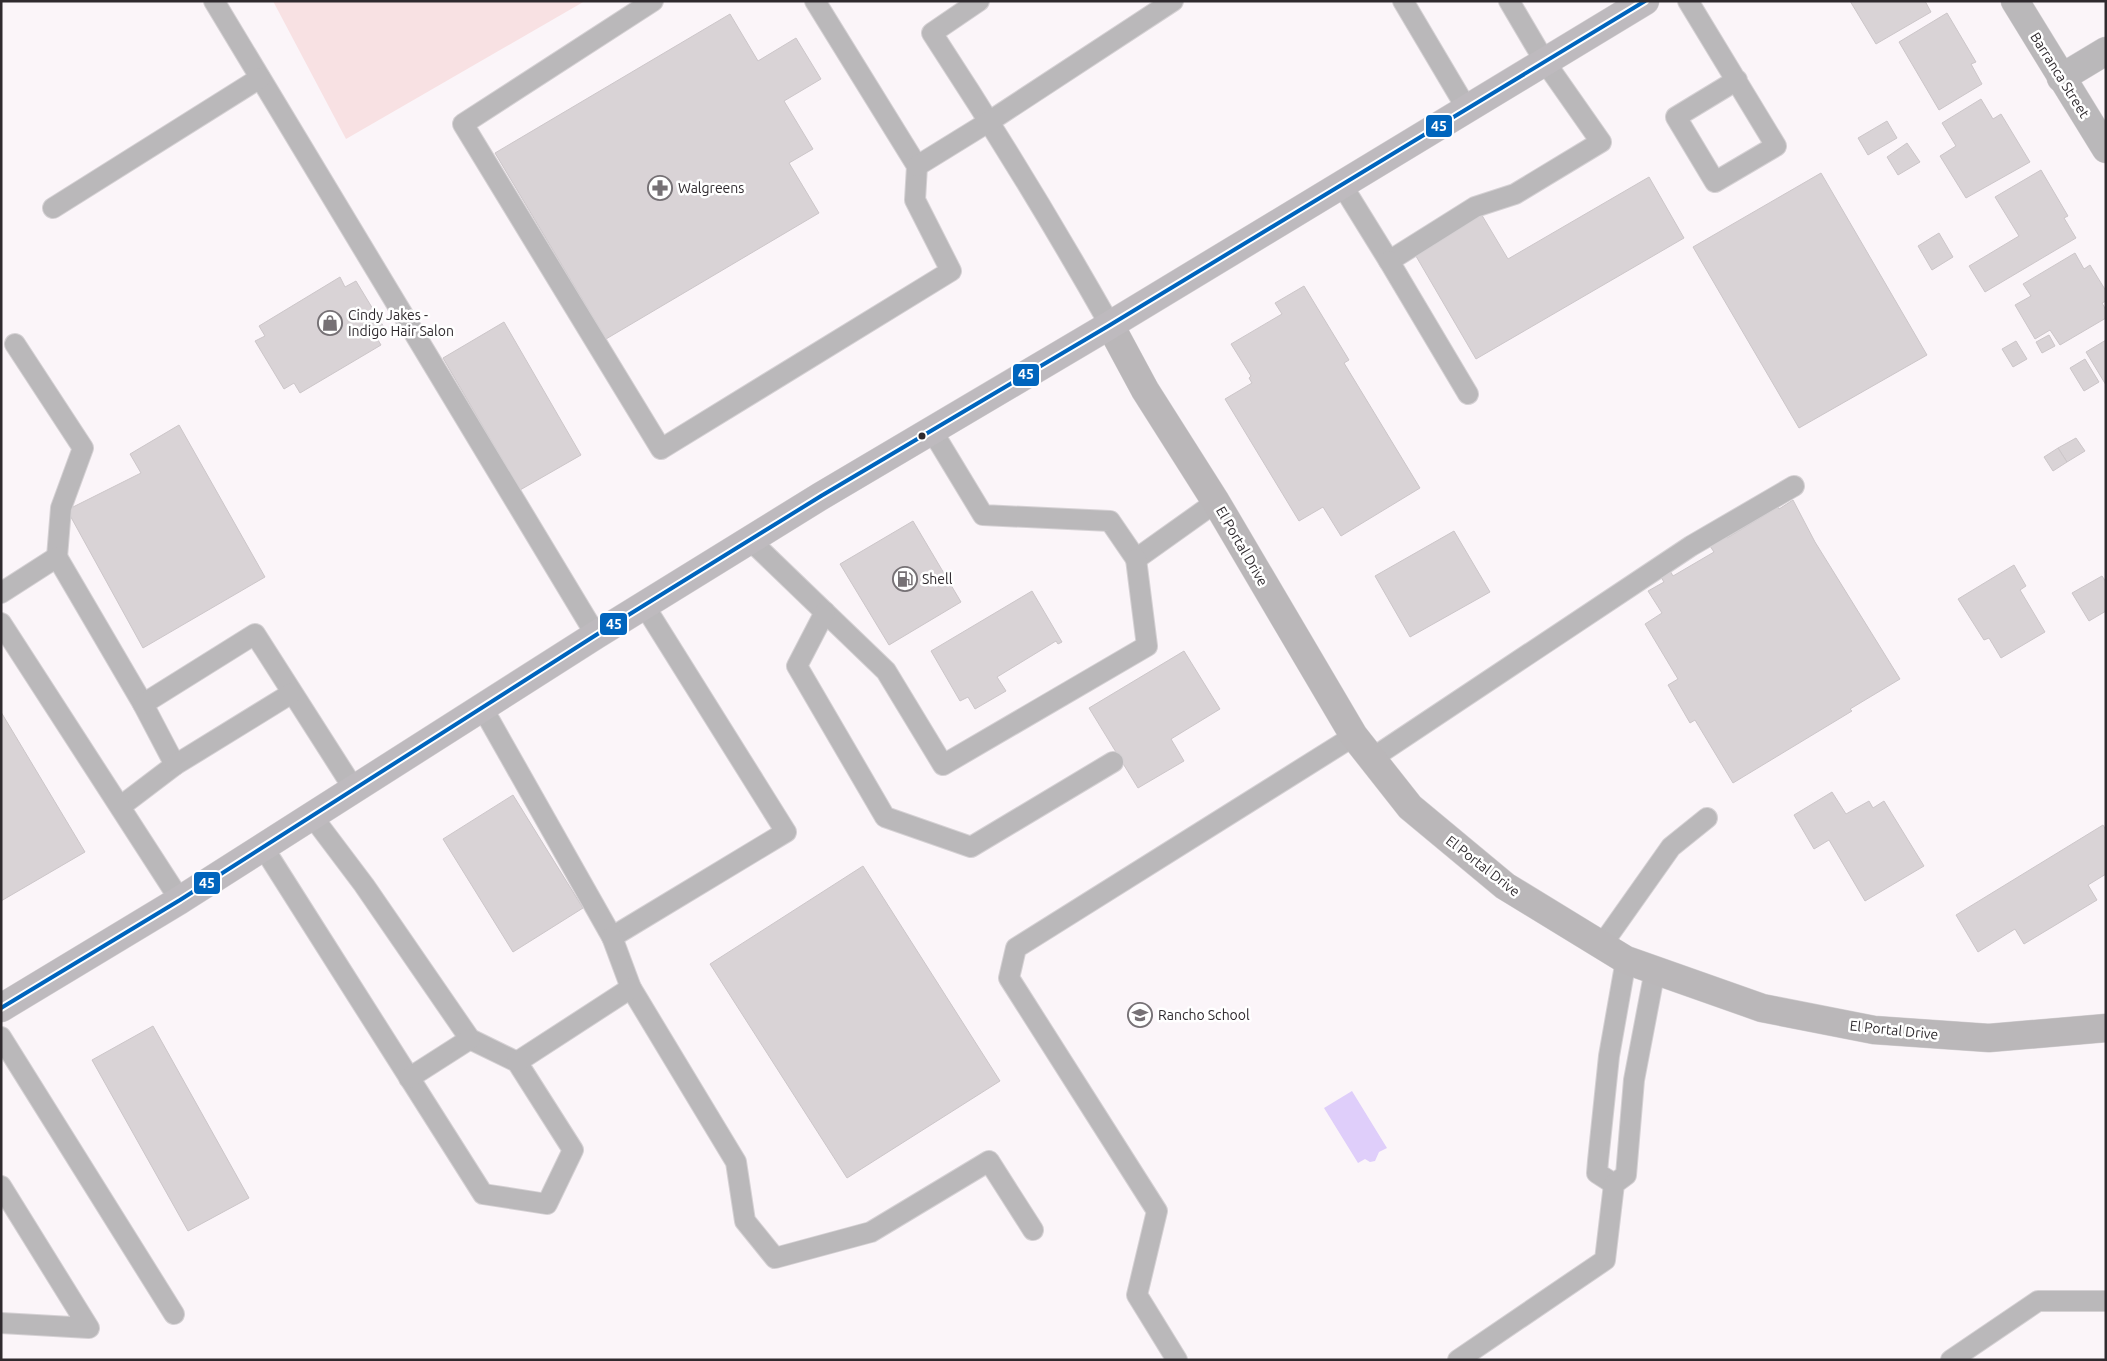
<svg xmlns="http://www.w3.org/2000/svg" width="2107" height="1361" viewBox="0 0 2107 1361" font-family="Ubuntu,sans-serif">
	<rect width="100%" height="100%" fill="#fbf5f9"/>
	<path fill="#f8e1e3" d="M273,1H585L346,139Z"/>
	<path fill="#dfcefa" d="M1352,1091L1387,1148L1379,1152L1375,1161L1370,1162L1365,1159L1358,1163L1324,1108Z"/>
	<g fill="#d9d3d6" stroke="#ccc6c9">
		<path d="M1850,1H1925L1931,12L1876,44Z"/>
		<path d="M1947,13L1976,62L1971,64L1982,84L1939,110L1899,42Z"/>
		<path d="M730,14L758,61L796,38L821,79L784,101L813,149L789,163L819,213L606,339L495,153Z"/>
		<path d="M1981,99L1993,119L2001,114L2030,162L1966,198L1940,156L1956,146L1942,123Z"/>
		<path d="M1887,121L1897,138L1868,155L1858,138Z"/>
		<path d="M1907,143L1920,162L1898,175L1887,157Z"/>
		<path d="M2041,170L2068,216L2064,218L2076,238L1985,292L1969,266L2019,236L1995,197Z"/>
		<path d="M1821,173L1927,355L1799,428L1693,247Z"/>
		<path d="M1649,177L1684,238L1476,359L1413,251L1480,212L1508,259Z"/>
		<path d="M1939,233L1953,257L1932,270L1918,246Z"/>
		<path d="M2075,253L2084,269L2090,265L2106,291V301L2102,303L2106,310V318L2060,345L2050,330L2035,339L2015,305L2031,296L2023,284Z"/>
		<path d="M340,277L345,287L356,281L385,329L375,335L381,345L300,393L294,383L284,389L255,341L265,336L259,326Z"/>
		<path d="M1304,286L1349,360L1344,363L1420,488L1341,536L1323,507L1299,521L1225,399L1252,383L1249,378L1251,376L1231,344L1282,314L1275,303Z"/>
		<path d="M504,322L581,455L520,490L443,358Z"/>
		<path d="M2049,335L2055,346L2042,353L2036,342Z"/>
		<path d="M2106,340V385L2086,352Z"/>
		<path d="M2016,341L2027,359L2013,367L2002,349Z"/>
		<path d="M2085,359L2099,382L2084,391L2070,368Z"/>
		<path d="M179,425L265,577L143,648L67,510L141,473L130,454Z"/>
		<path d="M2076,438L2085,451L2067,462L2058,448Z"/>
		<path d="M2058,448L2067,462L2053,471L2044,457Z"/>
		<path d="M1793,500L1815,542L1900,679L1850,709L1852,711L1733,783L1695,720L1690,723L1668,685L1678,679L1645,624L1662,613L1648,591L1664,582L1659,574L1669,569L1673,576L1714,552L1706,540L1723,530L1727,538L1778,507L1779,509Z"/>
		<path d="M913,521L961,602L889,645L840,564Z"/>
		<path d="M1454,531L1490,592L1410,637L1375,576Z"/>
		<path d="M2014,565L2026,586L2020,590L2045,632L2001,658L1989,638L1984,640L1958,599Z"/>
		<path d="M2102,576L2106,582V611L2089,621L2072,593Z"/>
		<path d="M1032,591L1062,642L1058,644L1056,641L997,677L1006,691L975,709L968,697L960,701L931,651Z"/>
		<path d="M1184,651L1220,709L1171,739L1184,761L1138,788L1089,708Z"/>
		<path d="M1,712L85,852L1,901Z"/>
		<path d="M1832,792L1846,814L1869,801L1873,808L1884,801L1924,866L1865,901L1829,840L1814,849L1794,815Z"/>
		<path d="M513,795L583,908L513,952L443,839Z"/>
		<path d="M2103,825L2106,830V874L2088,885L2097,900L2024,944L2015,929L1978,952L1956,915Z"/>
		<path d="M863,866L1000,1081L847,1178L710,964Z"/>
		<path d="M153,1026L249,1198L188,1231L92,1060Z"/>
	</g>
	<g fill="none" stroke-linecap="round" stroke-linejoin="round">
		<defs>
			<g id="lane">
				<path d="M214,1L596,635"/>
				<path d="M653,1L463,124L661,449L951,271L915,200L917,166L815,1"/>
				<path d="M979,1L932,33C995,129 1054,226 1110,325"/>
				<path d="M1403,1L1467,109"/>
				<path d="M1688,1L1776,146L1715,182L1676,117L1737,80"/>
				<path d="M917,166L990,121L1173,1"/>
				<path d="M1342,185L1389,261L1475,207L1515,194L1601,142L1545,62L1509,1"/>
				<path d="M53,208L260,78"/>
				<path d="M1389,261L1468,394"/>
				<path d="M15,344L83,448L61,508L57,557"/>
				<path d="M931,429L983,515L1110,521L1136,559L1216,502"/>
				<path d="M749,539L886,671L943,765L1147,646L1136,559"/>
				<path d="M1,593L57,557L143,704L175,765L121,806"/>
				<path d="M825,612L797,666L885,817L971,847L1113,762"/>
				<path d="M1,623L180,900"/>
				<path d="M143,704L255,634L354,789"/>
				<path d="M482,707L612,937L786,832L644,605"/>
				<path d="M1371,759L1691,546L1794,486"/>
				<path d="M175,765L292,693"/>
				<path d="M263,847L483,1194L547,1204L573,1150L517,1062L470,1039L364,885L312,816"/>
				<path d="M612,937L631,988L736,1162L745,1221L775,1258L871,1232L989,1161L1033,1230"/>
				<path d="M1601,946L1671,847L1707,818"/>
				<path d="M1,1037L174,1314"/>
				<path d="M517,1062L631,988"/>
				<path d="M409,1078L470,1039"/>
				<path d="M1614,1184L1597,1173L1598,1161L1609,1056L1626,960"/>
				<path d="M1,1186L89,1328L1,1323"/>
				<path d="M1177,1360L1137,1295L1157,1211L1009,978L1016,948L1354,736"/>
				<path d="M1458,1360L1605,1260L1614,1184L1626,1175L1634,1080L1655,970"/>
				<path d="M1951,1360L2038,1301H2106"/>
			</g>
			<g id="street">
				<path d="M2015,1L2106,149"/>
				<path d="M2061,78L2106,51"/>
			</g>
			<path id="secondary" d="M1110,325L1145,390L1216,502L1354,736L1410,807L1505,886L1626,960L1762,1008L1874,1030L1989,1038L2106,1028"/>
			<path id="primary" d="M1,1008L180,900L596,635L821,496L1110,325L1645,1"/>
		</defs>
		<use href="#lane" stroke="#d5d1d4" stroke-width="22"/>
		<use href="#street" stroke="#d5d1d4" stroke-width="29"/>
		<use href="#secondary" stroke="#d5d1d4" stroke-width="29"/>
		<use href="#primary" stroke="#d5d1d4" stroke-width="29"/>
		<use href="#lane" stroke="#bab8ba" stroke-width="20"/>
		<use href="#street" stroke="#bab8ba" stroke-width="28"/>
		<use href="#secondary" stroke="#bab7b9" stroke-width="28"/>
		<use href="#primary" stroke="#bebabe" stroke-width="28"/>
		<defs>
			<path id="bus-1" d="M1,1008L180,900L596,635L821,496L1110,325L1645,1"/>
		</defs>
		<use href="#bus-1" stroke="#fff" stroke-width="8"/>
		<use href="#bus-1" stroke="#0065bd" stroke-width="4"/>
	</g>
	<defs>
		<symbol id="pharmacy-ring" viewBox="-11 -11 22 22"><circle r="9.5" fill="#fff" stroke="#767175" stroke-width="1.5"/><path d="M-2-6h4v4h4v4h-4v4h-4v-4h-4v-4h4Z" fill="#767175"/></symbol>
		<symbol id="shop-ring" viewBox="-11 -11 22 22"><circle r="9.5" fill="#fff" stroke="#767175" stroke-width="1.5"/><path d="M-5-2.5h2.3a2.7 3.5 0 0 1 5.4 0H5L5.5 6h-11ZM-1.5-2.5h3a1.5 2.3 0 0 0-3 0Z" fill="#767175"/></symbol>
		<symbol id="fuel-ring" viewBox="-11 -11 22 22"><circle r="9.5" fill="#fff" stroke="#767175" stroke-width="1.5"/><path d="M-5.5-6h7V0h2V4h1.3V-2.5L3-4.5l.8-.8L6-3V5H2.5V1h-1V6h-7ZM-4.2-4.7v3.2H.2V-4.7Z" fill="#767175"/></symbol>
		<symbol id="school-ring" viewBox="-11 -11 22 22"><circle r="9.5" fill="#fff" stroke="#767175" stroke-width="1.5"/><path d="M0-5L7-2L0 1L-7-2ZM-4 1L0 2.5L4 1V4Q0 6-4 4Z" fill="#767175"/></symbol>
	</defs>
	<g fill-rule="evenodd">
		<use href="#pharmacy-ring" x="646" y="174" width="28" height="28"/>
		<use href="#shop-ring" x="316" y="309" width="28" height="28"/>
		<use href="#fuel-ring" x="891" y="565" width="28" height="28"/>
		<use href="#school-ring" x="1126" y="1001" width="28" height="28"/>
	</g>
	<circle fill="#2f2a2e" stroke="#fff" stroke-width="2" cx="922" cy="436" r="4.5"/>
	<g text-anchor="middle" dominant-baseline="central" stroke-width="5" stroke-linejoin="round" paint-order="stroke">
		<g font-size="14" fill="#2f2a2e" stroke="#fff">
			<text transform="translate(2060 75) rotate(58)">Barranca Street</text>
			<text transform="translate(1242 546) rotate(60)">El Portal Drive</text>
			<text transform="translate(1483 866) rotate(38)">El Portal Drive</text>
			<text transform="translate(1894 1030) rotate(6)">El Portal Drive</text>
		</g>
		<g font-size="14" fill="#2f2a2e" stroke="#fff" text-anchor="start">
			<text x="678" y="188">Walgreens</text>
			<text x="348" y="315">Cindy Jakes -<tspan x="348" dy="16">Indigo Hair Salon</tspan></text>
			<text x="922" y="579">Shell</text>
			<text x="1158" y="1015">Rancho School</text>
		</g>
	</g>
	<g stroke="#fff" stroke-width="2">
		<rect x="1425" y="114" width="28" height="24" rx="5" fill="#0065bd"/>
		<rect x="1012" y="363" width="28" height="24" rx="5" fill="#0065bd"/>
		<rect x="599" y="612" width="29" height="24" rx="5" fill="#0065bd"/>
		<rect x="193" y="871" width="28" height="24" rx="5" fill="#0065bd"/>
	</g>
	<g font-size="14" text-anchor="middle" font-weight="bold" fill="#fff">
		<text x="1439" y="131">45</text>
		<text x="1026" y="379">45</text>
		<text x="614" y="629">45</text>
		<text x="207" y="888">45</text>
	</g>
	<rect width="2107" height="1361" fill="none" stroke="#2f2a2e" stroke-width="5"/>
</svg>
